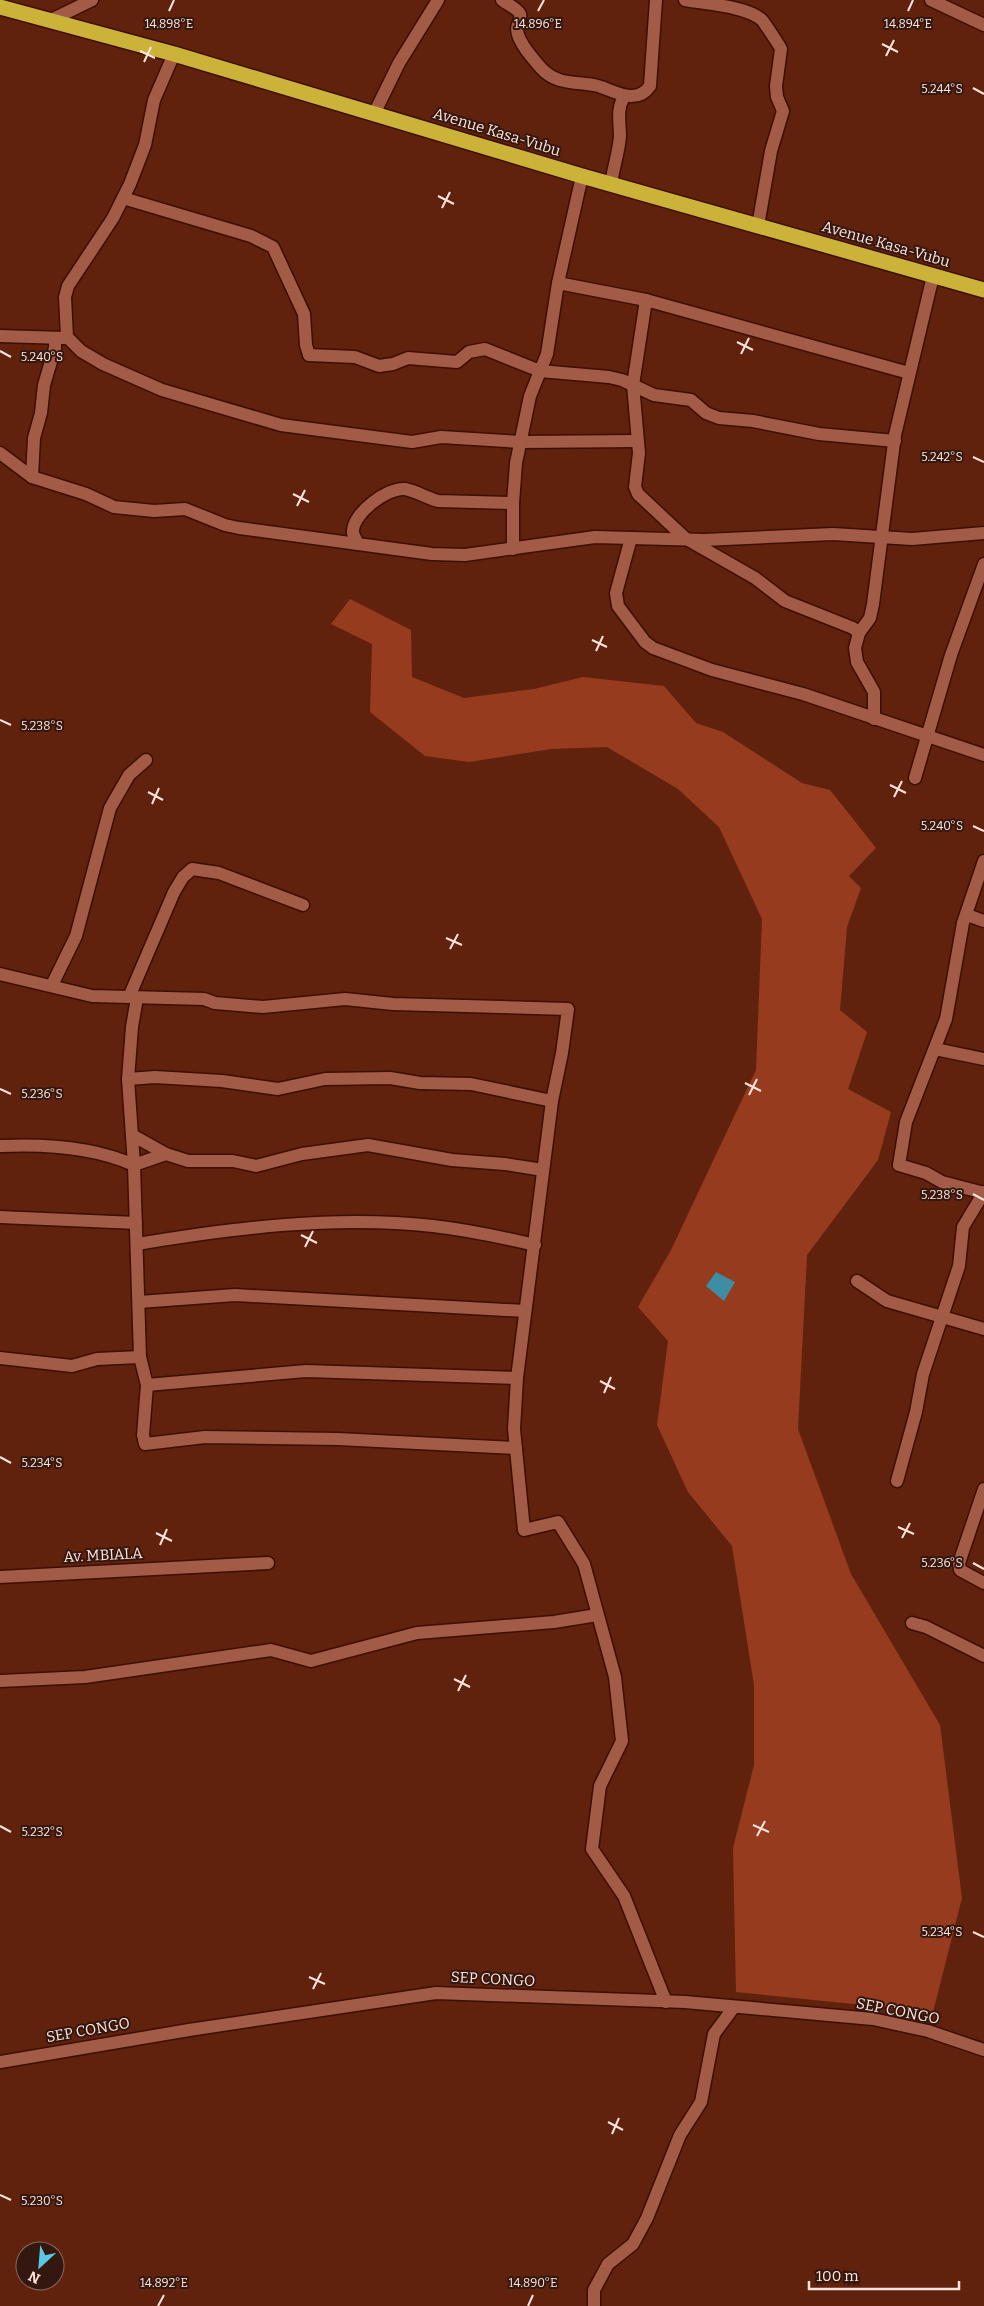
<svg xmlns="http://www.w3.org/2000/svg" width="984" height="2306" viewBox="0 0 984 2306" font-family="Bitter,serif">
	<rect width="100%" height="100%" fill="#61220d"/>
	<path fill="#973b1e" d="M350,599L411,630L412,677L464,698L534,689L583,677L664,686L696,723L723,732L802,783L830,790L876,848L849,876L861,888L847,927L840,1010L867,1032L848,1089L891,1112L878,1160L807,1255L798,1429L851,1574L940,1725L962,1898L933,2012L736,1992L733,1848L754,1765V1685L732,1546L688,1492L657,1425L668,1341L638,1307L671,1250L756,1070L762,919L719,827L678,789L607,747L551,749L469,762L425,756L370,712L372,644L331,624Z"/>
	<path fill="#3d8ea3" d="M716,1272L735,1282L724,1301L706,1286Z"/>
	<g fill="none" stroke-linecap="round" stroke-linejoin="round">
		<defs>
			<g id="minor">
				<path d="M502,0C507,4 518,9 520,14C522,19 517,24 517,29C517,41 533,59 541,68C557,86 577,81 598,86C615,91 636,106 650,86L656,0"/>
				<path d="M685,0C706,4 746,6 762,20C763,21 780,46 781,49L776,86L777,97L783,111L771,151L758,226"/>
				<path d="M931,0L984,25"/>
				<path d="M49,21L92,0"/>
				<path d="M174,54L154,100L145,145L130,184L113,218L68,286L65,297L67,337L81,351L103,364L162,390L281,425L412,442L441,437L521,442L637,441"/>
				<path d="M374,114L399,63L438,0"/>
				<path d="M611,184C613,169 619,151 620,136C620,124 616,107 625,96"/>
				<path d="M123,198L251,236L273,247L304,314L306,345L309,355L355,357L379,366L393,364L408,358L457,362L469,352L485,349L540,371L609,377L622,380L654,395L691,400L706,413L719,418L753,421L819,434L895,441"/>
				<path d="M558,283L646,300L909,373"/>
				<path d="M646,300L633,385L639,453L635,487L638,494L685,538L755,578L785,601L853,628L859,633"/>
				<path d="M0,336L64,338"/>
				<path d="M0,453L32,477L86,494L114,507L154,511L185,509L225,525L239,528L432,554L465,555L595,537L704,540L833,534L912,539L984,533"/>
				<path d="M32,477L34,438L41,413L44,385L55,348V338"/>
				<path d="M631,538L616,593L618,606L645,642L653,648L712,670L803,694L984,755"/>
				<path d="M358,544C357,541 354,537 353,533C351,514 388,487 405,489C416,491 427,498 438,501L513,503"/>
				<path d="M513,549V503L516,463L530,396L547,354L558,283L582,176"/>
				<path d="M874,719V692L857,662L855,648L859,633L870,618L873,604L895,435L933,276"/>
				<path d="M915,778L951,655L984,564"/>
				<path d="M984,861L963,923L946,1019L906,1122L899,1165L926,1173L942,1182L984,1193"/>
				<path d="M967,915L984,921"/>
				<path d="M0,974L92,996L204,999L215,1003L263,1007L345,999L393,1004L568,1009L562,1053L552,1101L517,1378L514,1429L524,1530L558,1522L584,1564L615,1677L622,1741L600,1786L592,1849L624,1896L666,2002"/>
				<path d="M52,985L76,936L110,808L129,775L146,760"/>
				<path d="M129,997L174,892L183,877L192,869L219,873L303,905"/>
				<path d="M137,998L132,1027L128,1079L134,1165L140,1357L147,1385L143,1435L145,1444L205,1437L338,1439L516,1448"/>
				<path d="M935,1049L984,1059"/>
				<path d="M128,1079L155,1077L222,1081L278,1089L325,1079L390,1078L420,1083L471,1084L552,1101"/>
				<path d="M132,1135L166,1154"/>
				<path d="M0,1146C43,1144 94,1147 134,1165L166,1154L188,1161H233L256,1166L302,1154L368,1145L452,1160L505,1164L543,1170"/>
				<path d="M0,1217L136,1223"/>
				<path d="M137,1244C233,1228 336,1215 433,1226C468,1230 501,1237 535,1245"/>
				<path d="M857,1281L887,1301L984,1329"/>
				<path d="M139,1302L235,1295L525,1311"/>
				<path d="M0,1358L72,1366L97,1359L140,1357"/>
				<path d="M147,1385L306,1371L517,1378"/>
				<path d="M897,1481L916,1412L923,1374L959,1266L963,1227L984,1192"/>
				<path d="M984,1489L959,1563L960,1570L984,1583"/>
				<path d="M0,1577L268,1563"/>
				<path d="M912,1623L926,1627L984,1656"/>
				<path d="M0,1681L85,1677L271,1650L311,1661L417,1633L554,1622L597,1615"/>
				<path d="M0,2062L189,2030L436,1993L685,2002L873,2019L928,2031L984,2050"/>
				<path d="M594,2306V2290L608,2264L633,2244L647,2218L680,2135L701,2102L714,2034L734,2007"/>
			</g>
			<path id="highway" d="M0,7L174,54L582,176L984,290"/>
		</defs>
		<use href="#minor" stroke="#3d0e01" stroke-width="15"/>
		<use href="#highway" stroke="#3d0e01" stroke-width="18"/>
		<use href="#minor" stroke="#a15b46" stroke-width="12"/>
		<use href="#highway" stroke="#cbb33a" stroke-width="15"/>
	</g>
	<path fill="none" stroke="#fee5de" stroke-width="2" d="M169,11L174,0M538,11L544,0M908,11L913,0M882,44L898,52M140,51L155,58M886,56L894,40M144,62L151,47M973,88L984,94M438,196L454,204M442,208L450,192M737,342L753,350M0,351L11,357M741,354L749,338M973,457L984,462M293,494L309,502M297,506L305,490M592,640L607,647M596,651L603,636M0,720L11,725M890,785L906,793M148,792L163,800M894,797L902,781M152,804L159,788M973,826L984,831M446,938L462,945M450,949L458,934M745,1083L761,1091M0,1089L11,1094M749,1095L757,1079M973,1194L984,1200M301,1235L317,1243M305,1247L313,1231M600,1381L615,1389M604,1393L611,1377M0,1457L11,1463M898,1527L914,1534M156,1533L172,1541M902,1538L910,1523M160,1545L167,1529M973,1563L984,1569M454,1679L470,1687M458,1691L466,1675M753,1825L769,1832M0,1826L11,1832M757,1836L765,1821M973,1932L984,1937M309,1977L325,1984M313,1989L321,1973M608,2122L623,2130M612,2134L619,2118M0,2195L11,2200M158,2306L164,2295M528,2306L533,2295"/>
	<g text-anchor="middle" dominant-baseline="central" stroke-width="4" stroke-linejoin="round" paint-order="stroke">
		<g font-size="15" fill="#fee5de" stroke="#34170f">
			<text transform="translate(497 132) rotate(17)">Avenue Kasa-Vubu</text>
			<text transform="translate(886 244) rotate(16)">Avenue Kasa-Vubu</text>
			<text transform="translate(103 1555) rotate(-3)">Av. MBIALA</text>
			<text transform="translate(493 1979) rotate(3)">SEP CONGO</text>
			<text transform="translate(898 2011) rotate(11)">SEP CONGO</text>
			<text transform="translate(88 2030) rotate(-10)">SEP CONGO</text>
		</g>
	</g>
	<g font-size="12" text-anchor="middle" fill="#fee5de" stroke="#34170f" stroke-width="4" stroke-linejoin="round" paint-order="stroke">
		<text x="169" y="28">14.898°E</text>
		<text x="538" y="28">14.896°E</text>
		<text x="908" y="28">14.894°E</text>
		<text x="942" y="93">5.244°S</text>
		<text x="42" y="361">5.240°S</text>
		<text x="942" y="461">5.242°S</text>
		<text x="42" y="730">5.238°S</text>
		<text x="942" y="830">5.240°S</text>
		<text x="42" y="1098">5.236°S</text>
		<text x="942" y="1199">5.238°S</text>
		<text x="42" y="1467">5.234°S</text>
		<text x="942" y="1567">5.236°S</text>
		<text x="42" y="1836">5.232°S</text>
		<text x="942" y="1936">5.234°S</text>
		<text x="42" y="2205">5.230°S</text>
		<text x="164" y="2287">14.892°E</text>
		<text x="533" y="2287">14.890°E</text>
	</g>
	<g transform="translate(40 2266) rotate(206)"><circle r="24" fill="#34170f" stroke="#856962"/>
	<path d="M0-4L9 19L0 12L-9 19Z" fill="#59c8e5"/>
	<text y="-8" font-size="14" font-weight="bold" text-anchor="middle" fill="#fee5de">N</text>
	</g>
	<path d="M809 2281v8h150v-8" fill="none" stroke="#fee5de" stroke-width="2.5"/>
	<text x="816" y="2281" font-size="15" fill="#fee5de" stroke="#34170f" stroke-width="4" paint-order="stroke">100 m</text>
</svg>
